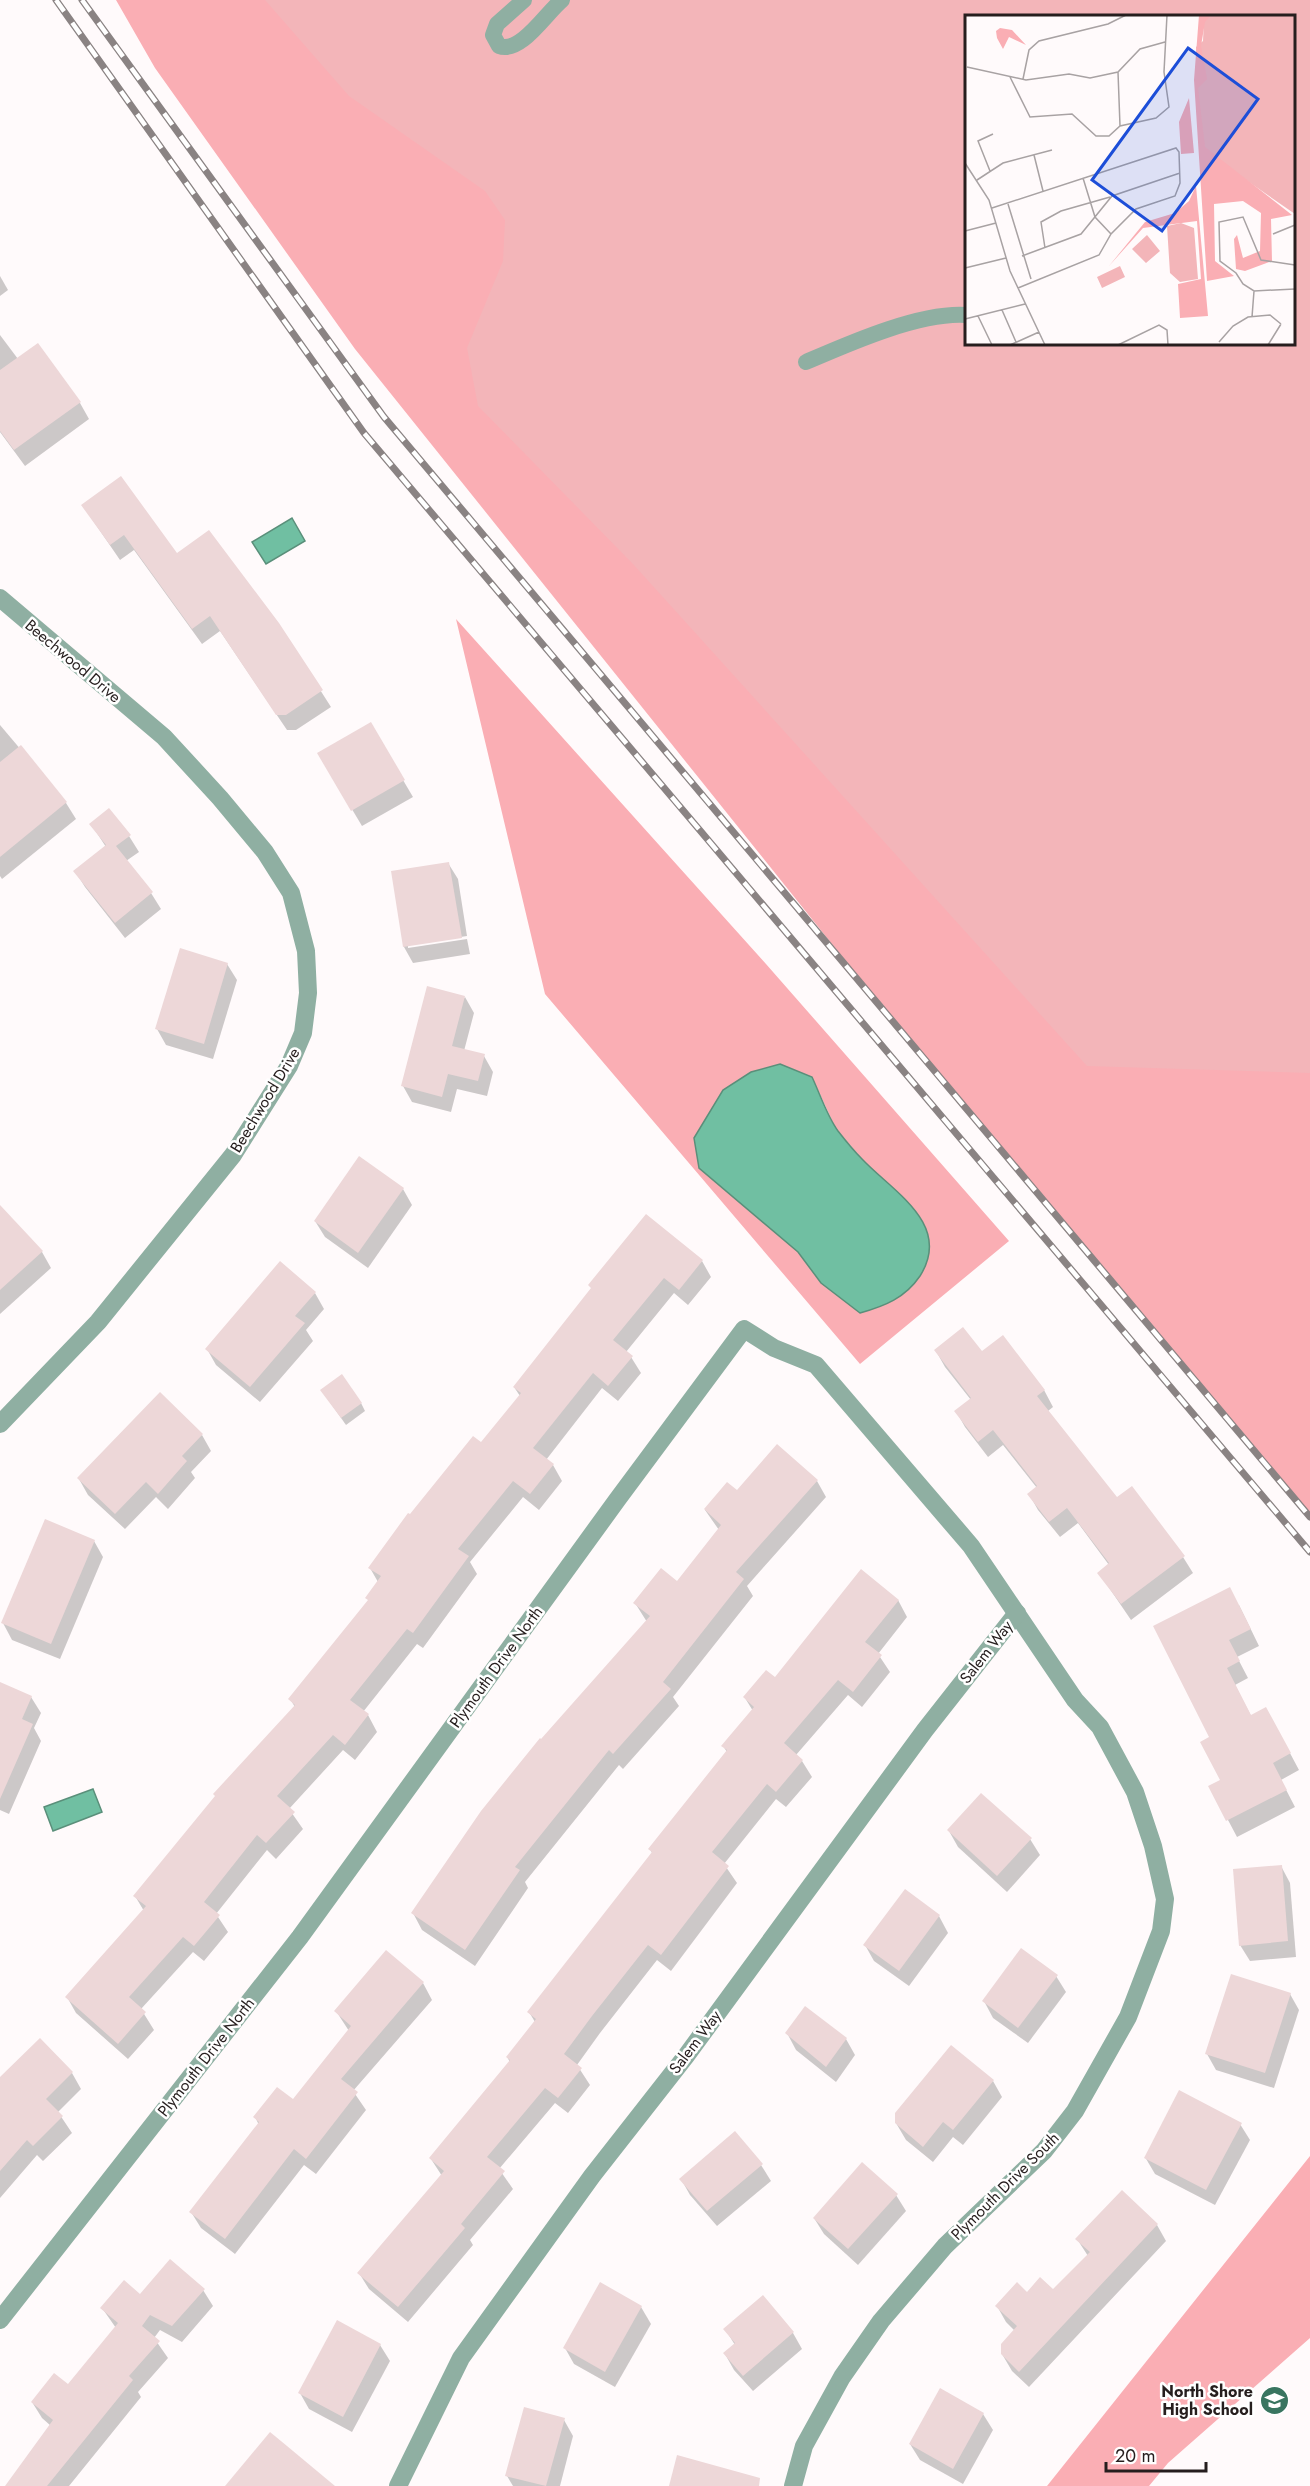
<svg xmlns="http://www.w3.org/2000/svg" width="1310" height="2486" viewBox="0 0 1310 2486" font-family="Jost,sans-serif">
	<rect width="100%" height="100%" fill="#fffafb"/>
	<path fill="#f3b5b9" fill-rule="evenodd" d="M192,0H1310V1125L1035,1122L395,373ZM966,16H1294V344H966Z"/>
	<g fill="#faaeb4" fill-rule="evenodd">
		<path d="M116,0H265L349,96L485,191L505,220L503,261L467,348L478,406L633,564L1087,1066L1310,1073V1517L928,1064L355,349L155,68Z"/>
		<path d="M456,619L766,964L1009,1241L860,1364L545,994ZM812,1077L836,1129L862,1159L821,1283L798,1252Z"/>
		<path d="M1310,2156V2338L1168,2463L1149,2486H1047Z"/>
	</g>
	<g fill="#70bfa2" stroke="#5a8f7a" stroke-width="1.5">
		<path d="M292,518L305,541L266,564L252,542Z"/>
		<path d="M780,1064L812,1077C820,1094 827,1116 838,1131C845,1140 853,1150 862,1159C892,1191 953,1224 920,1276C905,1298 885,1306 860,1313L821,1283L798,1252L699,1168L694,1138L723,1090L751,1072Z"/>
		<path d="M93,1789L102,1812L53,1831L44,1807Z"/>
	</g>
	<g fill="#0003">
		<path d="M0,276L8,290L0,296Z"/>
		<path d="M0,335L18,359L80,403L89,419L25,466L0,432Z"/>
		<path d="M83,506L177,555L278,624L331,707L296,730H287L220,631L202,644L134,550L120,560Z"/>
		<path d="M370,724L413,797L362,826L319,754Z"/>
		<path d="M0,725L66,803L76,819L2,879L0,876Z"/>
		<path d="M91,824L129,836L139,852L126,861L151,893L161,909L125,938L85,887L75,871L106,847Z"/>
		<path d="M448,863L458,879L467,936L408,945V948L467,939L470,954L413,963L404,947L392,872Z"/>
		<path d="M227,964L237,980L213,1059L166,1045L157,1029Z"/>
		<path d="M465,997L474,1013L464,1051L484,1056L493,1072L487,1096L457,1089L451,1112L412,1102L403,1086Z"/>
		<path d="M403,1189L412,1205L368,1268L325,1237L315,1221Z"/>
		<path d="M0,1220L42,1252L51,1268L0,1314Z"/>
		<path d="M702,1261L711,1277L688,1305L674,1293L626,1352L631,1357L641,1373L618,1401L602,1388L546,1460L553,1465L562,1481L539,1510L523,1497L470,1562L477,1574L423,1648L417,1644L363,1712L368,1715L377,1732L355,1760L343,1750L289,1809L303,1829L276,1859L267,1850L216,1914L228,1932L204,1961L193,1952L141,2009L154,2030L128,2059L76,2013L67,1997L144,1911L135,1896L295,1707L290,1699L369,1601L367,1598L378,1582L370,1568L410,1516L481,1444L520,1396L514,1387L592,1290L590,1285Z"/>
		<path d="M315,1293L324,1309L306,1330L313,1341L260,1402L216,1365L207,1349Z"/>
		<path d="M936,1351L981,1353L1044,1390L1053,1407L1048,1411L1117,1499L1183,1557L1193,1573L1131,1620L1099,1573L1109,1565L1078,1523L1060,1537L1038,1510L1029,1494L1037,1488L1003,1445L988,1457L965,1427L956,1411L971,1400L945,1367Z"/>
		<path d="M327,1398L361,1403L365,1411L346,1425Z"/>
		<path d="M202,1435L211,1451L191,1472L195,1478L168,1509L156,1497L125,1529L88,1495L79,1479Z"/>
		<path d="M817,1481L826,1497L747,1586L753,1596L673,1697L679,1706L623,1769L619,1765L525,1882L528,1888L475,1966L422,1930L413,1913L647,1622L635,1603L677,1583L719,1530L705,1510L737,1492Z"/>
		<path d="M94,1541L103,1557L60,1659L12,1640L3,1623Z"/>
		<path d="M898,1600L907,1617L878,1654L890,1672L862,1707L848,1695L796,1755L802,1761L812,1777L786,1807L776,1799L724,1864L737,1883L671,1971L657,1960L600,2033L577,2065L590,2085L568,2113L555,2103L499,2169L513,2189L470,2240L473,2245L408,2322L369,2289L359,2273L442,2176L431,2159L510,2062L507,2057L535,2022L529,2012L652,1853L650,1849L727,1752L723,1746L753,1711L745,1698Z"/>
		<path d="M1239,1605L1259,1646L1237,1657L1248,1678L1235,1685L1251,1716L1275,1725L1299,1770L1281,1780L1295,1807L1237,1837L1210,1786L1222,1780L1211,1738L1155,1627Z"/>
		<path d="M0,1683L31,1697L41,1713L34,1728L41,1741L9,1814L0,1810Z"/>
		<path d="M949,1831L1030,1839L1040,1855L1007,1892L958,1847Z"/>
		<path d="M1281,1866L1290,1883L1296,1957L1250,1961L1240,1945Z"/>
		<path d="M905,1891L939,1916L948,1933L909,1986L874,1961L865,1945Z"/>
		<path d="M1056,1976L1066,1992L1028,2043L993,2018L984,2001Z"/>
		<path d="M423,1983L432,2000L353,2091L366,2110L316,2174L304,2165L235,2254L201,2228L191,2212L259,2125L255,2117L293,2102L349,2031L336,2011Z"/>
		<path d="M1290,1994L1299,2010L1274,2088L1216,2070L1207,2054Z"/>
		<path d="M787,2033L846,2039L855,2055L836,2082L796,2050Z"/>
		<path d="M72,2073L81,2089L58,2112L72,2133L43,2161L37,2155L0,2198V2079Z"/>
		<path d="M993,2081L1002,2097L963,2145L953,2137L933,2162L906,2140L896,2123Z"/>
		<path d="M1240,2124L1250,2140L1215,2205L1155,2174L1145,2157Z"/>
		<path d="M761,2165L771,2181L717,2226L690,2195L681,2179Z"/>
		<path d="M896,2195L906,2211L858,2265L824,2234L814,2218Z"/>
		<path d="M1157,2225L1166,2241L1029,2387L1012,2371L1002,2354L1015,2331L1006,2322L997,2306L1027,2294L1053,2291L1088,2256L1077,2239Z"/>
		<path d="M203,2290L213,2306L182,2342L160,2330L154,2338L168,2358L138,2392L141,2397L69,2486H7L51,2426L42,2418L32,2402L68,2386L116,2328L102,2308L140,2296Z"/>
		<path d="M641,2307L651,2324L615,2387L574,2364L565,2348Z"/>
		<path d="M337,2322L380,2345L390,2361L352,2432L309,2409L300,2393Z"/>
		<path d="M725,2329L793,2333L802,2349L753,2391L734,2370L725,2354L735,2345Z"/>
		<path d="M983,2414L993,2430L963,2484L920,2460L910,2444Z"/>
		<path d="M564,2420L573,2436L560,2486H513L507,2476Z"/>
	</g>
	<g fill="#edd7d8">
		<path d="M38,343L81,402L14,450L0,431V370Z"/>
		<path d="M121,476L177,553L209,530L279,623L323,690L286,715H276L210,616L192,629L124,535L110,545L81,505Z"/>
		<path d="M371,722L405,780L351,811L317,753Z"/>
		<path d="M21,745L67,802L0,857V762Z"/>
		<path d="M109,808L131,835L116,846L153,892L115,923L73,871L106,845L89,824Z"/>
		<path d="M449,862L462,938L403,947L391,871Z"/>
		<path d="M180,948L228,963L204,1044L155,1029Z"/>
		<path d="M427,986L465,996L452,1046L485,1054L478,1081L448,1074L442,1097L401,1086Z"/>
		<path d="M359,1156L404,1188L358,1253L314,1221Z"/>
		<path d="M0,1205L43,1251L0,1290Z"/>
		<path d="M646,1214L703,1260L679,1290L664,1278L613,1340L633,1356L608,1386L593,1373L533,1448L554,1464L530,1494L513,1481L458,1549L469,1556L413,1633L407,1629L350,1700L369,1714L345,1745L333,1735L277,1796L295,1812L266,1843L257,1835L204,1902L220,1915L194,1946L183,1937L129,1997L146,2012L118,2044L65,1997L146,1906L133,1896L215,1796L213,1794L295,1705L288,1699L368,1600L365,1598L381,1576L368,1568L408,1513L410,1514L473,1436L481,1442L521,1393L513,1387L591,1288L588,1285Z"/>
		<path d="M280,1261L316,1292L295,1316L305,1323L250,1387L205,1349Z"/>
		<path d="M963,1327L982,1351L1003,1335L1045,1390L1037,1396L1117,1497L1132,1486L1185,1556L1121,1604L1097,1573L1109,1563L1067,1508L1049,1522L1027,1494L1037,1486L993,1430L978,1442L954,1411L971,1398L934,1350Z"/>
		<path d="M342,1374L362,1403L341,1418L320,1390Z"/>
		<path d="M160,1392L203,1434L182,1456L187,1461L158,1494L146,1482L115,1514L77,1478Z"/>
		<path d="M777,1444L818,1480L736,1572L744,1579L663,1682L671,1689L613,1754L609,1750L515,1867L520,1870L465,1950L411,1913L481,1811L540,1738L541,1739L650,1616L633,1603L661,1568L677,1581L721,1525L704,1509L727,1482L737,1490Z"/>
		<path d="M45,1519L95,1540L51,1644L1,1623Z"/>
		<path d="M861,1569L899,1600L865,1642L882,1655L853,1692L838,1680L784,1743L803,1760L776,1792L767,1784L712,1852L729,1866L661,1955L648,1945L592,2016L564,2054L582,2068L558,2098L545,2088L487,2157L505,2171L461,2224L465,2228L398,2307L357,2273L444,2171L429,2158L510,2060L506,2057L536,2019L527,2012L652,1852L648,1849L727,1750L721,1746L754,1707L743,1697L766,1670L775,1677Z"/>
		<path d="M1230,1587L1251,1629L1229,1640L1240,1661L1227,1668L1251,1715L1266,1707L1291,1753L1273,1763L1287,1790L1226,1821L1208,1786L1220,1780L1200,1742L1209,1737L1153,1626Z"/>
		<path d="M0,1682L32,1696L22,1719L33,1724L0,1799Z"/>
		<path d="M981,1793L1032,1838L997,1876L947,1830Z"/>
		<path d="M1282,1865L1288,1941L1239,1946L1233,1869Z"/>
		<path d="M905,1889L940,1915L899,1971L863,1945Z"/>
		<path d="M1021,1948L1058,1975L1018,2028L982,2001Z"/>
		<path d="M386,1950L424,1982L341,2079L358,2092L306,2159L294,2149L225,2239L189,2212L259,2122L253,2117L277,2087L293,2099L351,2026L334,2011Z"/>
		<path d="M1231,1974L1291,1993L1265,2073L1205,2054Z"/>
		<path d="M805,2006L847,2038L826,2067L785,2033Z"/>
		<path d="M40,2038L73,2072L46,2099L63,2116L33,2146L27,2140L0,2171V2077Z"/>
		<path d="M951,2045L994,2080L953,2130L943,2122L923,2147L895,2123V2113Z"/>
		<path d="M1179,2090L1242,2123L1206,2190L1144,2158Z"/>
		<path d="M735,2131L763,2164L707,2211L679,2179Z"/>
		<path d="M862,2162L898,2194L848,2249L813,2218Z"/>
		<path d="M1122,2190L1158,2224L1019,2372L1001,2354V2344L1017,2326L995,2306L1017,2282L1027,2292L1040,2277L1053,2289L1090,2252L1075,2239Z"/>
		<path d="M170,2259L205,2289L172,2326L150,2315L142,2326L160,2341L129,2376L133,2380L47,2486H5L53,2420L31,2402L54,2373L68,2384L118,2323L100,2308L124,2280L140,2294Z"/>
		<path d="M600,2282L642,2306L605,2372L563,2348Z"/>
		<path d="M763,2295L794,2332L743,2376L723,2353L735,2343L723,2329Z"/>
		<path d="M337,2320L381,2344L343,2417L298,2393Z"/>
		<path d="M940,2388L984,2413L953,2469L909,2444Z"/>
		<path d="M524,2407L565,2418L546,2486L505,2476Z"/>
		<path d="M270,2432L287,2446L335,2486H225Z"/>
		<path d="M677,2455L760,2478L759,2486H669Z"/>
	</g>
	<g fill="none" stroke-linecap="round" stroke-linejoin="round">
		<g stroke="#8fafa2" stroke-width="16">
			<path d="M524,0L497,24L493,35L499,46C521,54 546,13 562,0"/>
			<path d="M806,362C850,343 920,312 966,315"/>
		</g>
		<g stroke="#8fafa2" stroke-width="18">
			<path d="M0,598L164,737L220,798L265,852L291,893L306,951L308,993L303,1033L289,1066L233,1155L98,1322L0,1424"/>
			<path d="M0,2320L300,1937L617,1500L744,1329L774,1348L816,1365L971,1546L1075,1700L1100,1727L1135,1792L1153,1846L1165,1899L1161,1931L1128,2017L1075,2111L1044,2151L945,2246L881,2321L842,2377L804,2446L793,2486"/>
			<path d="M398,2486L461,2358L592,2176L686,2056L925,1730L1017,1613"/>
		</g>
		<defs>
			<g id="rail">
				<path d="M56,0L364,433L1310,1552"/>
				<path d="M82,0L384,417L1310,1517"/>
			</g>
		</defs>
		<use href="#rail" stroke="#8a8383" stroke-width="7"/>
		<use href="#rail" stroke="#fff" stroke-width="4.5" stroke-dasharray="14" stroke-linecap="butt"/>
	</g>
	<defs>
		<symbol id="school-disc" viewBox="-11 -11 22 22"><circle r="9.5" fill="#397560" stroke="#fff"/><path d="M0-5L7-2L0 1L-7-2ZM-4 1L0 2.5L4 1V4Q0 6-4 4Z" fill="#fff"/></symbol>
	</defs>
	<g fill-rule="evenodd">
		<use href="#school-disc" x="1258" y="2384" width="33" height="33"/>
	</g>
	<g text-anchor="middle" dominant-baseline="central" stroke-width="5" stroke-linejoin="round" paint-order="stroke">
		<g font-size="16" fill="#261e1e" stroke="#fff">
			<text transform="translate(73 661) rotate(40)">Beechwood Drive</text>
			<text transform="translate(265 1100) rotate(-59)">Beechwood Drive</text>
			<text transform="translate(986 1652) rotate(-52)">Salem Way</text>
			<text transform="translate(496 1667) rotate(-54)">Plymouth Drive North</text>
			<text transform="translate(695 2042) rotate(-53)">Salem Way</text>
			<text transform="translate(206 2057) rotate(-52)">Plymouth Drive North</text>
			<text transform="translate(1005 2186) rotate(-45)">Plymouth Drive South</text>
		</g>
		<g font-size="16" font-weight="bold" fill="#261e1e" stroke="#fff" text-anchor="end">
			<text x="1253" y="2391">North Shore<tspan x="1253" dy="18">High School</tspan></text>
		</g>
	</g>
	<g transform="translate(965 15)">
		<rect width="330" height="330" fill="#fffafb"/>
		<path d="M243,0H330V199L235,133L231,32L238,26L239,5ZM216,208L229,213L233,264L215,267L205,258L202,211ZM182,220L195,236L181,248L167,234ZM155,251L160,262L137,273L132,262Z" fill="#f3b5b9"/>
		<path d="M234,0H246L240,7L236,31L242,64L233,73L240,132L327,200L306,204L307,246L280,256L271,254L269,224L272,220L278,243L295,236L296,198L278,186L249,189L250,246L269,261L242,266L229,65ZM35,13L47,15L61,30L44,22L38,34L32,23L31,16ZM224,83L229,138L216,139L214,107ZM231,171L243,301L215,303L213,269L236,264L232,206L178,213L144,251L180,207L210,198L224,186Z" fill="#faaeb4"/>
		<path fill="none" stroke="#a8a2a3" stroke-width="1.5" d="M0,30V65M2,52L61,65L104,59L125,63L153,57L175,34L200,27M153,57L155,111M45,62L65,102L107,99L131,121H144L155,111L191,103L204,92L199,57L202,0M58,64L64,35L74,26L143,9L161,0M69,140L78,176M0,148L24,185L45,256L80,330M25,156L13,126L28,119M118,163L130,202L146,219M12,165L38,148L87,135M43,189L66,264M27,193L211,133L214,137L215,168L210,181L171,194L146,219L134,240L53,273M0,216L31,208M308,219L330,210M80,233L76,207L96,196L145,182M57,241L116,219L147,181L215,158M330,250L296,245L278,202L254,207L255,246L271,258L278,269L289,276L330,274M0,253L41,243M37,295L51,327M13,301L27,330M287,302L289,276M0,304L60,289M254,327L268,311L283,302L305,300L316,309M45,330L74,317M153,330L194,310L202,315L203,330M303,330L316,309"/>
		<path fill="#1d4ed8" fill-opacity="0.15" stroke="#1d4ed8" stroke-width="3" d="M223,33L293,84L197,216L127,165Z"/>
		<rect width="330" height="330" fill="none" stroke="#261e1e" stroke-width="3"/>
	</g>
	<path d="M1106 2462v9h100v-9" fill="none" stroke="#261e1e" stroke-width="3"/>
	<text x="1115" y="2462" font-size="18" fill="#261e1e" stroke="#ffffff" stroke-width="4.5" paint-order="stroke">20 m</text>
</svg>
